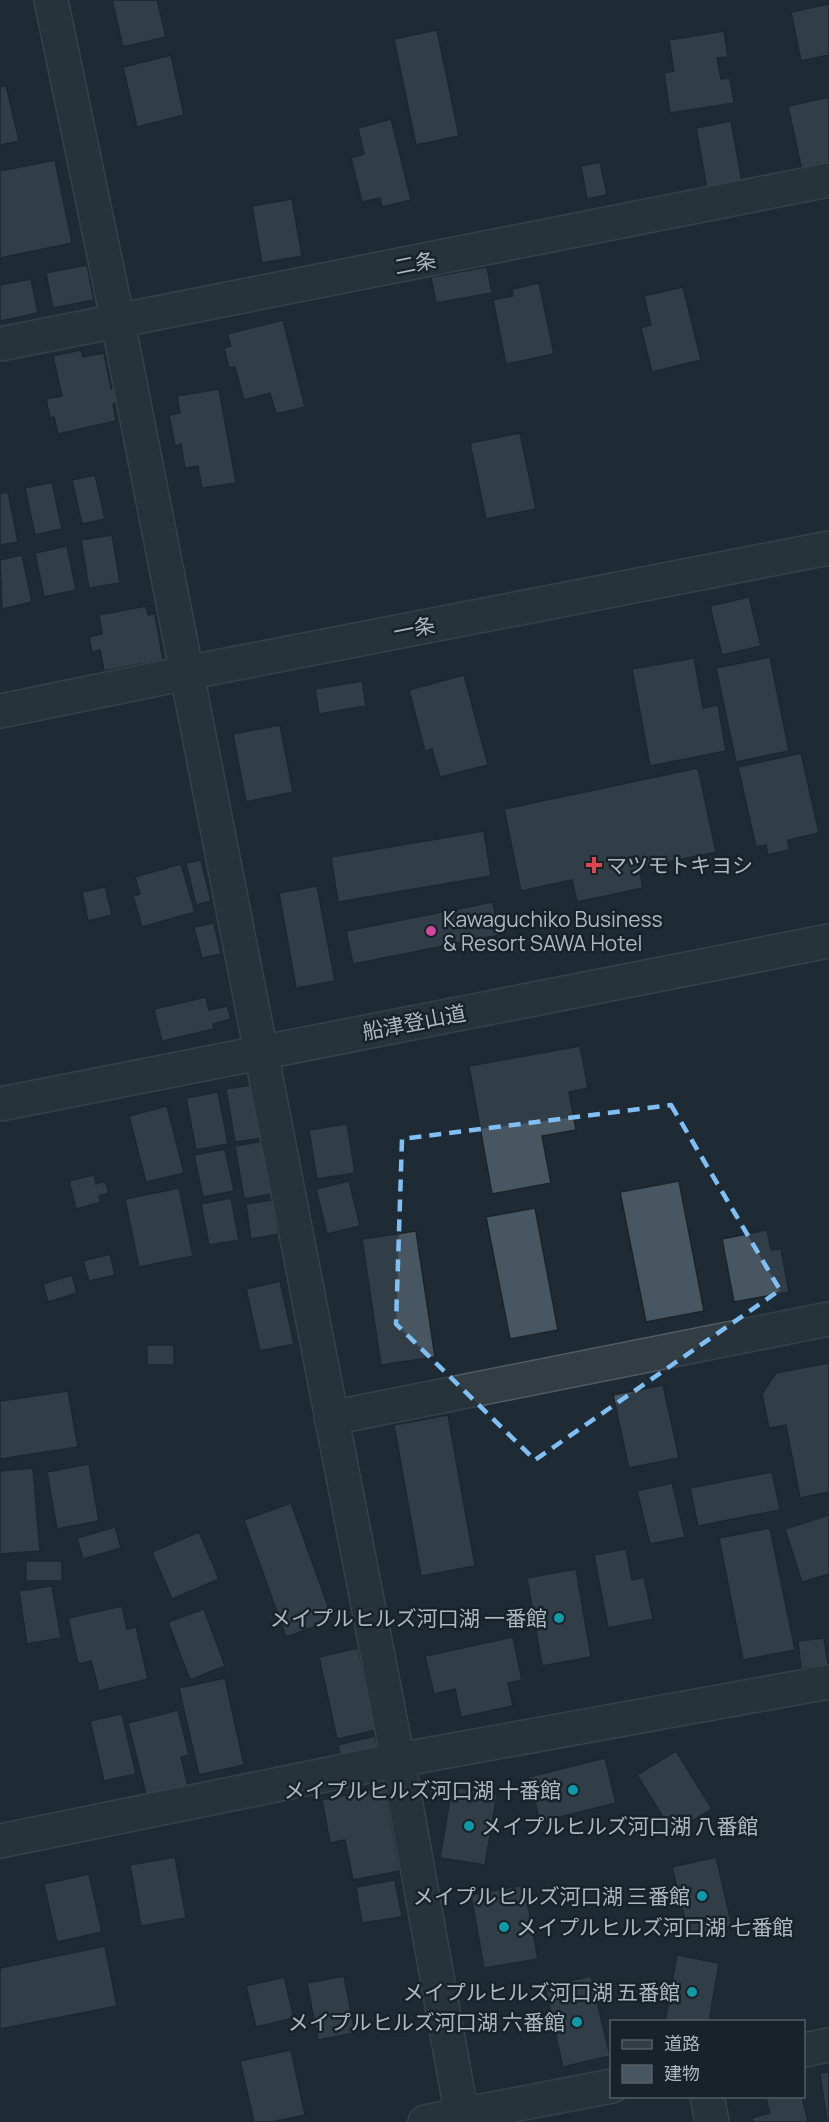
<svg xmlns="http://www.w3.org/2000/svg" width="829" height="2122" viewBox="0 0 829 2122" font-family="Manrope,'Noto Sans JP',sans-serif">
	<rect width="100%" height="100%" fill="#1f2b34"/>
	<g fill="#475660" stroke="#1a242b" stroke-width="1.5">
		<path d="M112,0H157L166,37L123,47Z"/>
		<path d="M829,4V55L801,61L791,12Z"/>
		<path d="M437,30L459,136L416,145L394,39Z"/>
		<path d="M724,31L728,57L717,58L721,79L730,78L734,103L670,113L664,73L674,71L669,40Z"/>
		<path d="M171,55L184,115L137,127L123,67Z"/>
		<path d="M6,85L19,141L0,145V87Z"/>
		<path d="M829,97V165L802,171L788,106Z"/>
		<path d="M391,119L411,200L382,207L380,198L362,202L351,158L364,154L358,128Z"/>
		<path d="M731,121L743,187L708,194L696,128Z"/>
		<path d="M55,160L72,243L0,258V171Z"/>
		<path d="M600,162L607,195L587,199L581,166Z"/>
		<path d="M292,199L302,256L262,263L252,206Z"/>
		<path d="M87,265L94,300L53,308L46,273Z"/>
		<path d="M487,267L492,293L436,303L431,277Z"/>
		<path d="M31,279L38,313L0,321V285Z"/>
		<path d="M539,283L554,354L506,364L493,300L513,296L512,289Z"/>
		<path d="M683,287L701,360L652,372L641,328L651,325L644,296Z"/>
		<path d="M283,320L305,407L276,414L270,393L244,400L235,367L229,368L224,348L231,346L227,334Z"/>
		<path d="M81,350L83,357L104,353L111,389L113,388L117,403L113,404L116,421L58,434L54,417L50,418L46,399L62,396L53,356Z"/>
		<path d="M219,389L236,483L202,488L198,466L185,468L181,444L175,446L169,415L180,413L177,396Z"/>
		<path d="M520,433L536,509L486,519L470,443Z"/>
		<path d="M95,475L105,519L82,524L72,480Z"/>
		<path d="M52,482L62,529L35,535L25,488Z"/>
		<path d="M8,492L18,542L0,545V494Z"/>
		<path d="M112,535L120,583L89,588L81,540Z"/>
		<path d="M67,546L76,590L44,597L35,553Z"/>
		<path d="M22,555L32,602L2,609L0,560Z"/>
		<path d="M749,597L761,646L722,655L710,606Z"/>
		<path d="M146,606L148,615L155,614L163,660L104,671L100,650L92,652L89,637L102,634L99,615Z"/>
		<path d="M770,657L789,751L736,762L716,668Z"/>
		<path d="M694,658L703,708L718,705L726,751L650,766L632,669Z"/>
		<path d="M464,675L488,765L440,777L432,749L425,751L409,690Z"/>
		<path d="M362,681L366,706L319,714L315,689Z"/>
		<path d="M280,725L293,792L246,802L233,734Z"/>
		<path d="M801,753L819,833L788,840L789,850L768,855L766,845L756,847L738,767Z"/>
		<path d="M698,768L716,852L639,868L643,888L577,902L572,880L521,891L504,809Z"/>
		<path d="M484,831L491,876L338,902L331,857Z"/>
		<path d="M201,860L211,901L196,905L186,863Z"/>
		<path d="M181,864L195,912L142,927L133,896L140,894L135,877Z"/>
		<path d="M317,886L335,981L296,988L279,893Z"/>
		<path d="M105,887L112,915L88,921L82,892Z"/>
		<path d="M493,902L499,935L353,964L346,931Z"/>
		<path d="M214,923L221,954L202,958L194,927Z"/>
		<path d="M206,997L209,1010L227,1006L231,1019L213,1024L214,1029L162,1041L154,1009Z"/>
		<path d="M580,1046L588,1088L569,1092L576,1130L542,1136L551,1183L492,1194L469,1066Z"/>
		<path d="M253,1085L262,1138L235,1142L226,1089Z"/>
		<path d="M218,1092L228,1144L196,1150L186,1098Z"/>
		<path d="M167,1106L184,1173L146,1182L129,1116Z"/>
		<path d="M347,1124L355,1173L317,1179L309,1130Z"/>
		<path d="M263,1141L271,1194L244,1199L235,1146Z"/>
		<path d="M225,1149L234,1191L203,1197L194,1155Z"/>
		<path d="M94,1175L96,1184L105,1181L109,1193L99,1196L101,1202L76,1209L69,1181Z"/>
		<path d="M349,1181L360,1226L327,1234L316,1189Z"/>
		<path d="M679,1181L704,1311L646,1322L620,1192Z"/>
		<path d="M179,1188L193,1256L139,1267L125,1199Z"/>
		<path d="M231,1198L239,1240L209,1245L201,1204Z"/>
		<path d="M273,1200L278,1234L251,1239L246,1204Z"/>
		<path d="M535,1208L558,1330L510,1339L486,1217Z"/>
		<path d="M767,1230L771,1250L781,1249L789,1292L734,1302L722,1239Z"/>
		<path d="M416,1231L435,1357L381,1365L362,1239Z"/>
		<path d="M110,1254L115,1275L89,1281L83,1261Z"/>
		<path d="M72,1275L77,1293L48,1302L43,1284Z"/>
		<path d="M280,1281L294,1344L260,1351L246,1289Z"/>
		<rect x="147" y="1345" width="27" height="20"/>
		<path d="M829,1363V1492L800,1498L786,1425L769,1428L762,1394L776,1373Z"/>
		<path d="M663,1385L679,1458L629,1468L613,1395Z"/>
		<path d="M68,1391L78,1447L0,1459V1401Z"/>
		<path d="M448,1415L475,1566L421,1576L394,1425Z"/>
		<path d="M89,1464L99,1521L57,1529L47,1472Z"/>
		<path d="M33,1468L40,1551L0,1554V1471Z"/>
		<path d="M772,1472L780,1510L698,1526L690,1488Z"/>
		<path d="M672,1483L685,1537L650,1544L637,1491Z"/>
		<path d="M291,1503L333,1620L286,1637L244,1520Z"/>
		<path d="M829,1515V1574L802,1582L785,1529Z"/>
		<path d="M115,1527L121,1548L83,1559L77,1538Z"/>
		<path d="M770,1528L795,1650L743,1660L719,1538Z"/>
		<path d="M199,1532L219,1579L172,1599L152,1552Z"/>
		<path d="M626,1549L632,1580L644,1577L653,1619L608,1628L594,1555Z"/>
		<rect x="26" y="1561" width="36" height="20"/>
		<path d="M576,1569L591,1657L542,1666L527,1578Z"/>
		<path d="M52,1586L61,1638L27,1644L19,1591Z"/>
		<path d="M122,1606L127,1629L136,1627L148,1679L99,1691L91,1661L78,1664L68,1618Z"/>
		<path d="M204,1609L225,1666L190,1680L168,1622Z"/>
		<path d="M513,1637L522,1680L508,1683L513,1706L461,1717L455,1689L434,1694L425,1656Z"/>
		<path d="M824,1638L828,1665L801,1669L798,1641Z"/>
		<path d="M358,1648L376,1730L337,1739L319,1657Z"/>
		<path d="M225,1678L244,1765L199,1775L179,1688Z"/>
		<path d="M178,1710L189,1755L181,1757L189,1792L148,1802L128,1723Z"/>
		<path d="M122,1714L136,1774L104,1781L90,1721Z"/>
		<path d="M375,1736L379,1754L342,1763L338,1745Z"/>
		<path d="M676,1751L712,1809L673,1833L637,1775Z"/>
		<path d="M605,1758L616,1803L540,1822L529,1777Z"/>
		<path d="M385,1787L400,1871L353,1880L345,1840L330,1843L322,1800Z"/>
		<path d="M452,1787L497,1794L485,1865L440,1858Z"/>
		<path d="M175,1857L186,1918L141,1926L130,1865Z"/>
		<path d="M716,1857L732,1926L689,1936L672,1867Z"/>
		<path d="M89,1874L102,1932L57,1942L44,1884Z"/>
		<path d="M395,1880L402,1917L362,1923L356,1887Z"/>
		<path d="M524,1885L538,1959L484,1968L471,1895Z"/>
		<path d="M105,1946L117,2006L0,2029V1968Z"/>
		<path d="M677,1955L719,1963L709,2022H665Z"/>
		<path d="M344,1976L355,2033L318,2040L307,1983Z"/>
		<path d="M591,1976L610,2056L563,2067L545,1987Z"/>
		<path d="M284,1977L294,2018L256,2027L246,1986Z"/>
		<path d="M291,2050L305,2115L272,2122H254L240,2061Z"/>
		<path d="M829,2072V2122H827L820,2073Z"/>
		<path d="M773,2096H802L808,2122H753L752,2118L770,2113L766,2098Z"/>
	</g>
	<g fill="none" stroke-linecap="round" stroke-linejoin="round">
		<defs>
			<g id="minor">
				<path d="M51,0L118,322L261,1052L398,1760L463,2122"/>
				<path d="M0,344L829,180"/>
				<path d="M0,711L186,673L829,548"/>
				<path d="M0,1104L829,941"/>
				<path d="M331,1418L829,1319"/>
				<path d="M0,1841L398,1760L829,1682"/>
				<path d="M804,2050L829,2045"/>
				<path d="M707,2096L712,2122"/>
				<path d="M425,2122L612,2086"/>
			</g>
		</defs>
		<use href="#minor" stroke="#505b63" stroke-width="36"/>
		<use href="#minor" stroke="#323d44" stroke-width="33"/>
	</g>
	<path d="M0 0H829V2122H0ZM671,1105L780,1290L535,1460L396,1324L402,1139Z" fill="#1f2b34" fill-opacity=".55" fill-rule="evenodd"/>
	<path fill="none" stroke="#80bff3" stroke-width="4.5" stroke-dasharray="12 8" stroke-linejoin="round" d="M671,1105L780,1290L535,1460L396,1324L402,1139Z"/>
	<path fill="#e0444e" stroke="#182229" stroke-width="2" d="M591 856h6v6h6v6h-6v6h-6v-6h-6v-6h6z"/>
	<circle fill="#d1479c" stroke="#182229" stroke-width="2" cx="431" cy="931" r="6"/>
	<g fill="#0f9aa8" stroke="#182229" stroke-width="2">
		<circle cx="559" cy="1618" r="6"/>
		<circle cx="573" cy="1790" r="6"/>
		<circle cx="469" cy="1826" r="6"/>
		<circle cx="702" cy="1896" r="6"/>
		<circle cx="504" cy="1927" r="6"/>
		<circle cx="692" cy="1992" r="6"/>
		<circle cx="577" cy="2022" r="6"/>
	</g>
	<g text-anchor="middle" dominant-baseline="central" stroke-width="5" stroke-linejoin="round" paint-order="stroke">
		<g font-size="21" fill="#acb8c2" stroke="#182229">
			<text transform="translate(415 263) rotate(-11)">二条</text>
			<text transform="translate(414 628) rotate(-11)">一条</text>
			<text transform="translate(414 1022) rotate(-11)">船津登山道</text>
		</g>
		<g font-size="21" fill="#acb8c2" stroke="#182229" text-anchor="end">
			<text x="606" y="865" text-anchor="start">マツモトキヨシ</text>
			<text x="443" y="919" text-anchor="start">Kawaguchiko Business<tspan x="443" dy="24">&amp; Resort SAWA Hotel</tspan></text>
			<text x="547" y="1618">メイプルヒルズ河口湖 一番館</text>
			<text x="561" y="1790">メイプルヒルズ河口湖 十番館</text>
			<text x="481" y="1826" text-anchor="start">メイプルヒルズ河口湖 八番館</text>
			<text x="690" y="1896">メイプルヒルズ河口湖 三番館</text>
			<text x="516" y="1927" text-anchor="start">メイプルヒルズ河口湖 七番館</text>
			<text x="680" y="1992">メイプルヒルズ河口湖 五番館</text>
			<text x="565" y="2022">メイプルヒルズ河口湖 六番館</text>
		</g>
	</g>
	<rect x="610" y="2020" width="195" height="78" fill="#182229" stroke="#535e66" stroke-width="1.5"/>
	<rect x="622" y="2040" width="30" height="9" fill="#323d44" stroke="#535e66" stroke-width="1.5"/>
	<text x="664" y="2050" font-size="18" fill="#acb8c2">道路</text>
	<rect x="622" y="2065" width="30" height="18" fill="#475660" stroke="#535e66" stroke-width="1.5"/>
	<text x="664" y="2080" font-size="18" fill="#acb8c2">建物</text>
</svg>
